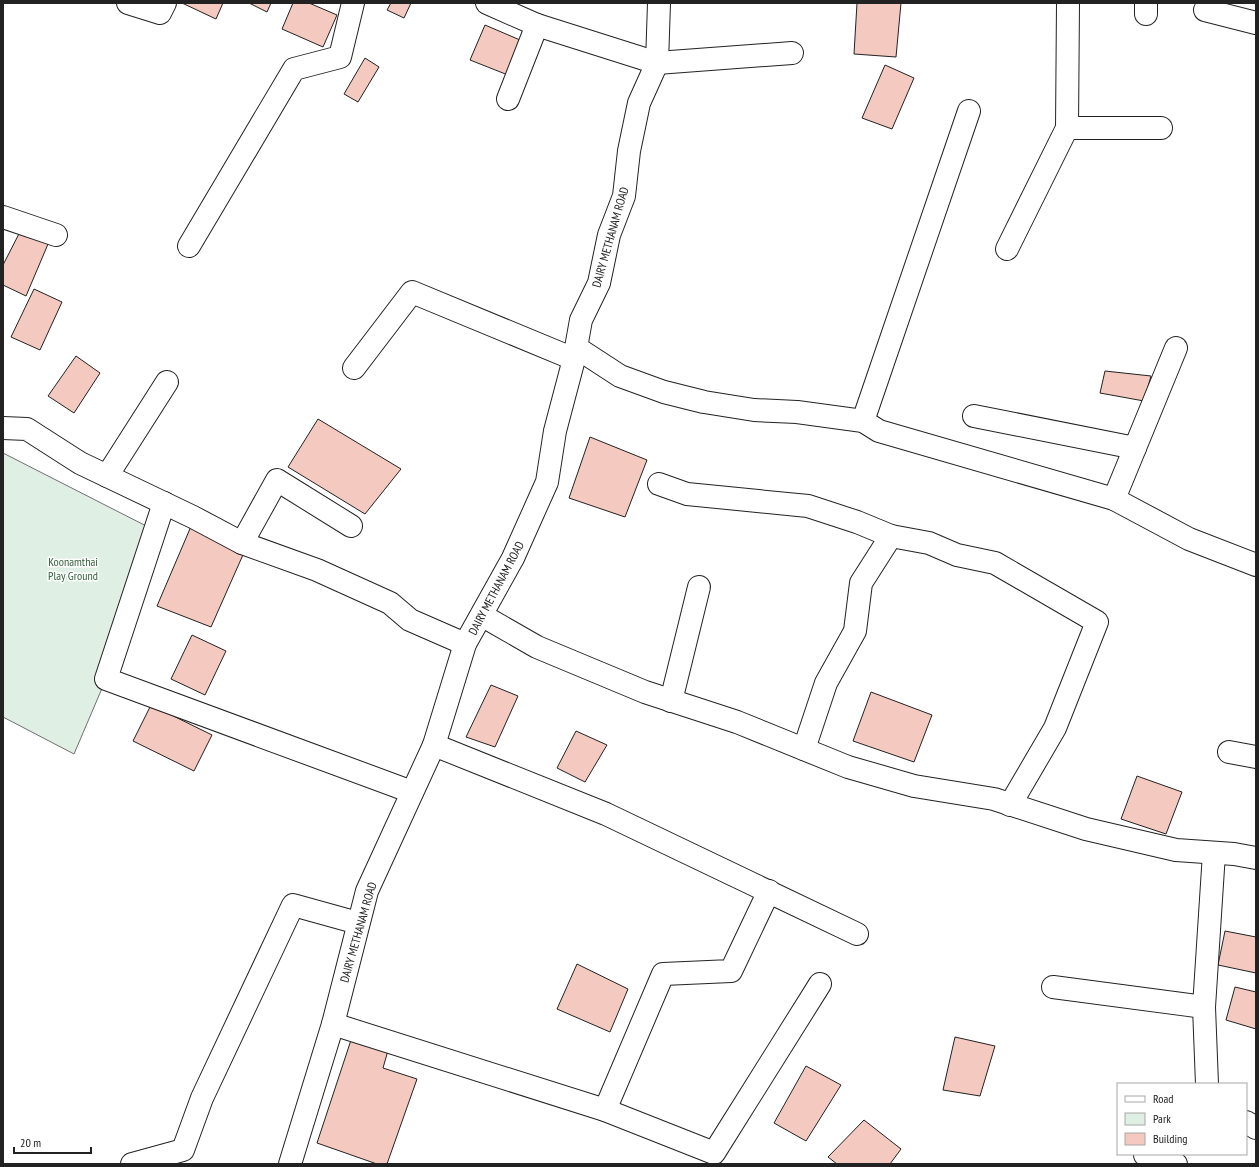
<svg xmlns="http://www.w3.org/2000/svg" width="1259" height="1167" viewBox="0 0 1259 1167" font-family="'PT Sans Narrow',sans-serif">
	<rect width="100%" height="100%" fill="#fff"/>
	<path fill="#e0efe3" stroke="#6f6f6f" d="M3,453L160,533L106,679L74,754L3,717Z"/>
	<g fill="#f3c9c0" stroke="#222">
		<path d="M182,3H223L216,19Z"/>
		<path d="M249,3H271L267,12Z"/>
		<path d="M293,3H309L337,15L323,47L282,29Z"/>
		<path d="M391,3H411L404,18L387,10Z"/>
		<path d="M857,3H901L896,57L854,54Z"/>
		<path d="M485,25L527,43L513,77L470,60Z"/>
		<path d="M365,58L379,67L358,102L344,94Z"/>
		<path d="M885,65L914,78L892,129L862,118Z"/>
		<path d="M24,224L51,237L26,296L3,285V265Z"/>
		<path d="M34,289L62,302L40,350L11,337Z"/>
		<path d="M76,356L100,373L74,413L48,396Z"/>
		<path d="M1105,371L1151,376L1144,401L1100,393Z"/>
		<path d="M318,419L401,469L365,514L288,467Z"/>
		<path d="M590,437L647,460L625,517L569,498Z"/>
		<path d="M192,524L246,548L211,627L157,606Z"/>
		<path d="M192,635L226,651L205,695L171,679Z"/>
		<path d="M491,685L518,696L495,747L466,737Z"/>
		<path d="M871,692L932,715L914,762L853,741Z"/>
		<path d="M151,705L212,735L194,771L133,741Z"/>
		<path d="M576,731L607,745L585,782L557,768Z"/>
		<path d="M1137,776L1182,792L1166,834L1121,819Z"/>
		<path d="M1225,931L1256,937V973L1218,965Z"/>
		<path d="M577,964L628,989L610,1032L557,1009Z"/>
		<path d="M1235,987L1256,992V1029L1226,1020Z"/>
		<path d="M352,1037L389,1047L383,1068L417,1079L387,1164H377L317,1143Z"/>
		<path d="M955,1037L995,1046L980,1096L943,1090Z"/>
		<path d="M806,1066L841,1085L806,1141L774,1123Z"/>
		<path d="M864,1120L901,1149L890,1164H837L828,1157Z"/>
	</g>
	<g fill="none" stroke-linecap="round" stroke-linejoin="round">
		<defs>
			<g id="minor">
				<path d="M128,3L160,13L165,3"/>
				<path d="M487,3L537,25L657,63L792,53"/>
				<path d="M1205,10L1256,23"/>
				<path d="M1146,14V3"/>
				<path d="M508,99L537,25"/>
				<path d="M1067,128H1161"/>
				<path d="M3,217L56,235"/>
				<path d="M189,246L294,69L340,57L353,3"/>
				<path d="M1007,249L1067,128L1068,3"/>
				<path d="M577,348L620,376L664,392L704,402L754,410L797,412L863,421L879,431L1114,499L1189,539L1256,565"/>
				<path d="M354,368L412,292L574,359"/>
				<path d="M974,416L1135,448"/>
				<path d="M863,421L969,111"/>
				<path d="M3,428L27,429L80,463L193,517L242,543L317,570L390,603L410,620L465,644"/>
				<path d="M107,476L167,382"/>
				<path d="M659,484L687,494L808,506L857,522L891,536L861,583L855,631L826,683L804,749"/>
				<path d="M1114,499L1176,348"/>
				<path d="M164,503L106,679L412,792"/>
				<path d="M891,536L929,543L957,555L995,563L1097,622L1055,728L1010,805"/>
				<path d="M242,543L277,480L351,526"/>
				<path d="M483,616L537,647L645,692L737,722L848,767L914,786L994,799L1086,829L1176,850L1234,854L1256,858"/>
				<path d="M671,701L699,587"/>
				<path d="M434,745L606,814L857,934"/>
				<path d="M1229,752L1256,757"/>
				<path d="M1053,987L1204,1007"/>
				<path d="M333,1024L605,1110L714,1153L820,984"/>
				<path d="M1207,1084L1204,1007L1214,853"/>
				<path d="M605,1110L663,974L731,971L769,891"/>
				<path d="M1246,1122L1256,1128"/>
				<path d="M1145,1155L1176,1164"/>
				<path d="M132,1164L183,1150L202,1098L293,905L358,923"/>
				<path d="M290,1164L333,1024L367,891L434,745L465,644L513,558L547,482L555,431L574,359L581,320L599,283L609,235L624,196L629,151L639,103L657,63L659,3"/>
			</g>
		</defs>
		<use href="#minor" stroke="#222" stroke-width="24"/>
		<use href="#minor" stroke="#fff" stroke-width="22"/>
	</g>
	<g text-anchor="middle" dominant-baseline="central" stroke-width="3" stroke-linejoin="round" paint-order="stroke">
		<g font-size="12" fill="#222" stroke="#fff">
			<text transform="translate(610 237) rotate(-74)">DAIRY METHANAM ROAD</text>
			<text transform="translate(496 588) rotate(-62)">DAIRY METHANAM ROAD</text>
			<text transform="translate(358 932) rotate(-74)">DAIRY METHANAM ROAD</text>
		</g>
		<g font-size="12" fill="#2f5e38" stroke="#fff">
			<text x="73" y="561">Koonamthai<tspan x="73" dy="14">Play Ground</tspan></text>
		</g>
	</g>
	<rect width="1259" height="1167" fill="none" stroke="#222222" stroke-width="8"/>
	<rect x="1117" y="1083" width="130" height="72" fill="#ffffff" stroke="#a7a7a7"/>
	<rect x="1125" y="1096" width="20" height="6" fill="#ffffff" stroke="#a7a7a7"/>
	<text x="1153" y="1103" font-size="12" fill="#222222">Road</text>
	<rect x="1125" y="1113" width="20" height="12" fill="#e0efe3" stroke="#a7a7a7"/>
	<text x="1153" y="1123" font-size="12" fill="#222222">Park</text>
	<rect x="1125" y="1133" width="20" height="12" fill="#f3c9c0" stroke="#a7a7a7"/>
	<text x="1153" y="1143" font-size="12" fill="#222222">Building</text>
	<path d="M14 1147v6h77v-6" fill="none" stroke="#222222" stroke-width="2"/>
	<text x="20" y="1147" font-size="12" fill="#222222" stroke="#ffffff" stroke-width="3" paint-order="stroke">20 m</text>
</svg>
